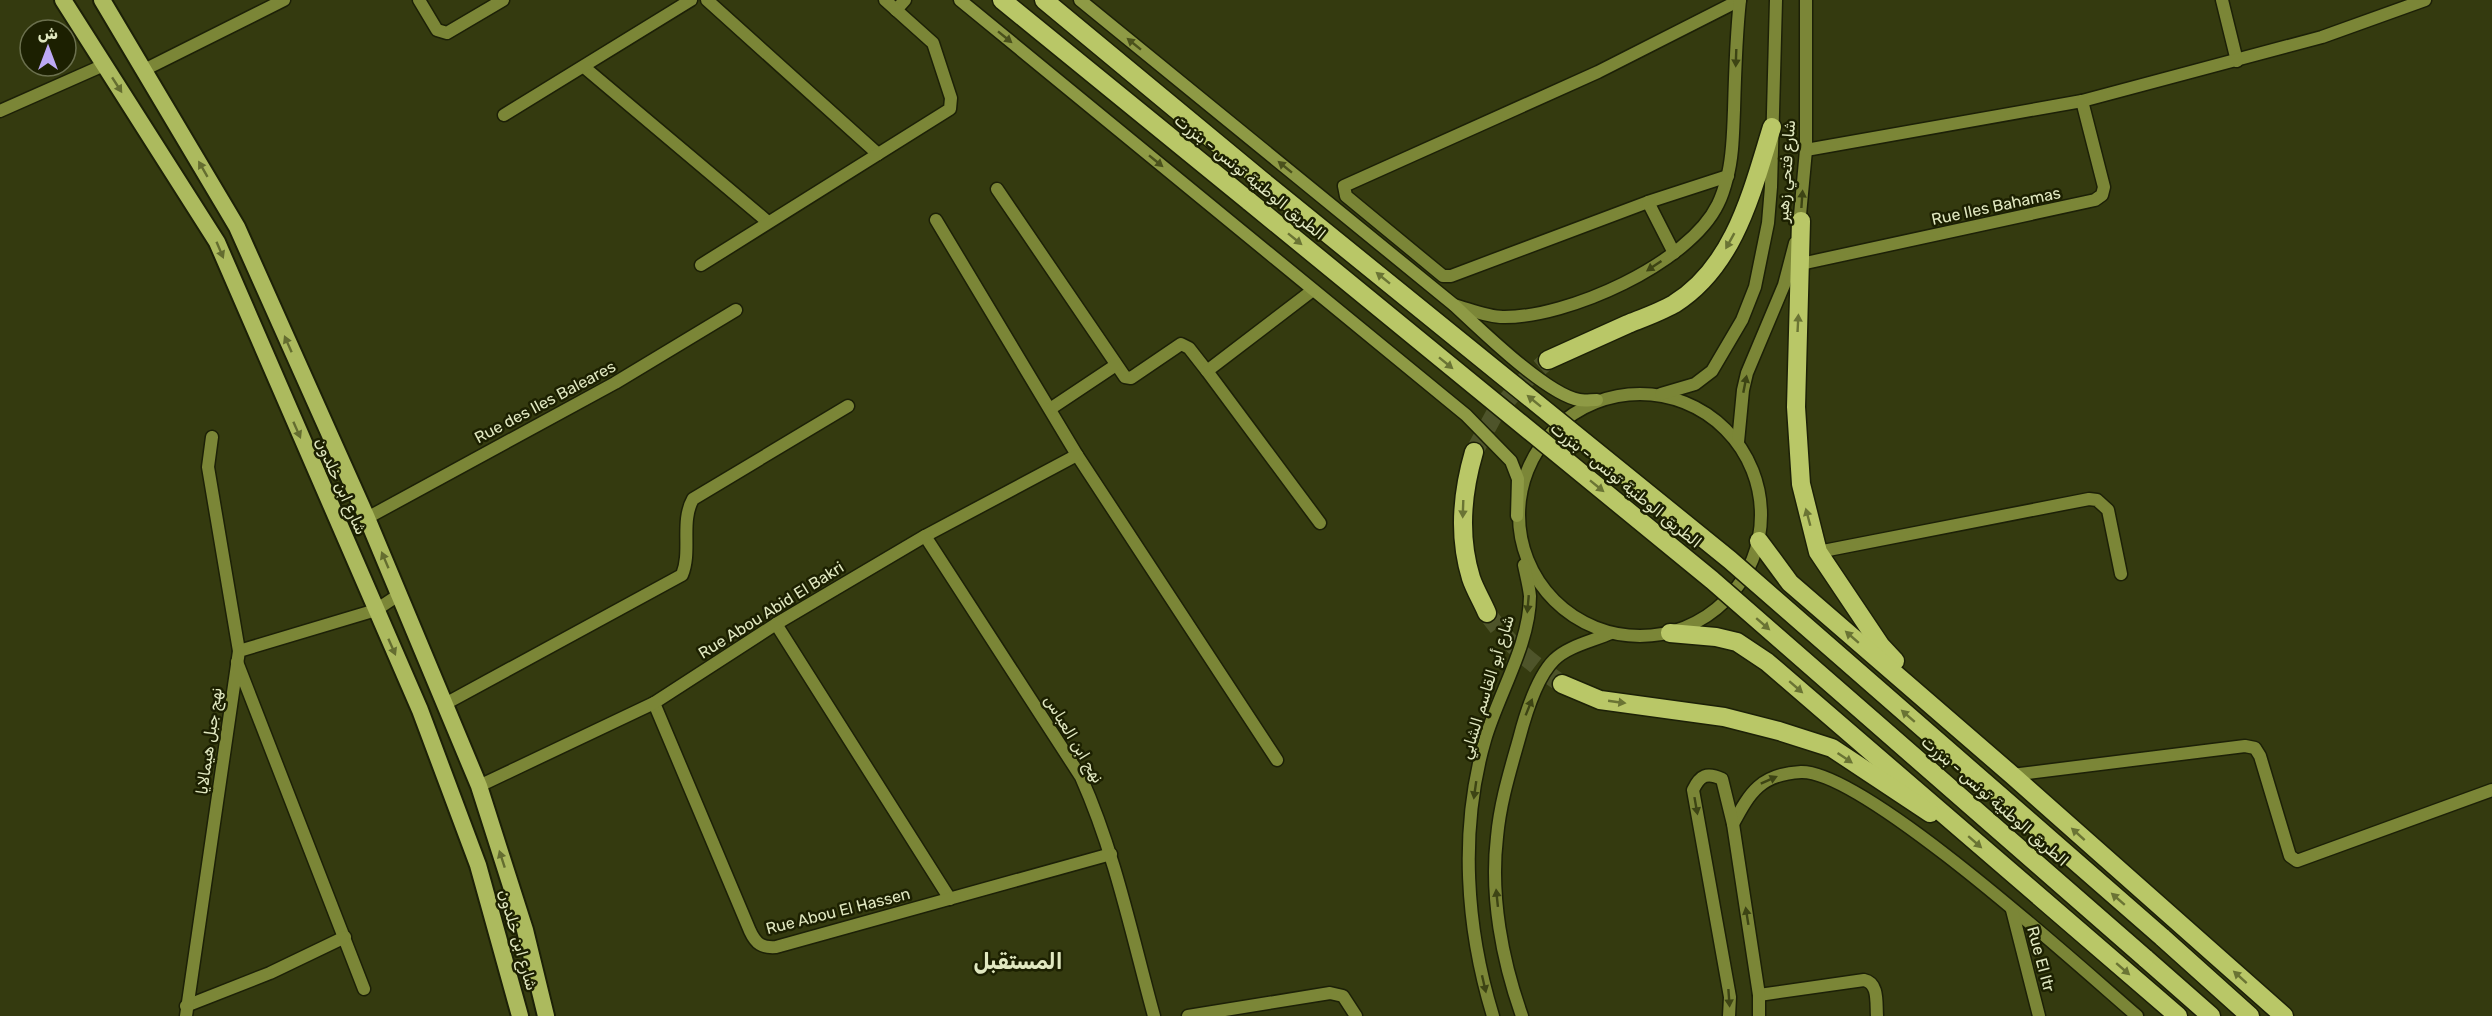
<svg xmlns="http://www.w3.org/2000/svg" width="2492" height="1016" viewBox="0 0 2492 1016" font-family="Rubik,Cairo,sans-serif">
	<rect width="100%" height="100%" fill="#343a0f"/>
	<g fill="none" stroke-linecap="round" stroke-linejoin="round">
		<g stroke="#4e542a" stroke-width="18" stroke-dasharray="18 9" stroke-linecap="butt">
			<path d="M1474,452L1494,415L1522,383L1548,360"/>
			<path d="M1487,613C1511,647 1527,660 1562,684"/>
		</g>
		<defs>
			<g id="minor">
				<path d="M419,0L437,30L447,33L503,0"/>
				<path d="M707,0L878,154"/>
				<path d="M2222,0L2237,61"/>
				<path d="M896,10L905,0"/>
				<path d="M584,67L768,222"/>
				<path d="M144,70L284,0"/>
				<path d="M0,111L104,65"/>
				<path d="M504,115L691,0"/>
				<path d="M1806,150L2082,101L2322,37L2425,0"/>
				<path d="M1728,176L1648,202L1451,276H1443L1346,196L1344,186L1598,72L1740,0"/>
				<path d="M997,189L1125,377L1131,378L1181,344L1189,348L1207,371"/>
				<path d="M1648,202L1674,253"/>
				<path d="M936,220L1077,455L1277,760"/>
				<path d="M1801,264L2095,200L2102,195L2104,187L2082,101"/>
				<path d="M701,265L950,109L951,98L933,43L885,0"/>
				<path d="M1313,290L1207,371L1320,523"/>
				<path d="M1454,305C1469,309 1487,317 1503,317C1567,318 1689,264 1718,204C1722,196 1725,186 1727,178C1733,157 1733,132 1734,110C1735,73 1736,36 1740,0"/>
				<path d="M1050,409L1116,365"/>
				<path d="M212,437L208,467L239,651"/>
				<path d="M367,518L615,383L736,310"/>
				<path d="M925,536L1081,777C1115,853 1132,936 1154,1016"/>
				<path d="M1818,552L2089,499L2097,500L2108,510L2121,574"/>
				<path d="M776,624L950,899"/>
				<path d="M237,662L364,989"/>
				<path d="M654,703L750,931C756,944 762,948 776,947L1111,854"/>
				<path d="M445,704L682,575C692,551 680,522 693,499L848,406"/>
				<path d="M2012,775L2245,746L2255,748L2260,756L2290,856L2297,861L2492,790"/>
				<path d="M479,786L654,703L776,624L925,536L1077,455"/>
				<path d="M1733,824C1750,792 1761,774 1801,772C1864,770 2081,968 2137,1016"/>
				<path d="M2012,910L2039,1016"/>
				<path d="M1759,995L1864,980C1879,983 1876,1003 1877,1016"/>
				<path d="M186,1006L270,973L345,937"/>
				<path d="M186,1016L239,651L376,610L400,594"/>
				<path d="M1188,1016L1330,993L1343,996L1356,1016"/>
				<path d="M1729,1016L1730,997L1693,790C1700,775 1707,772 1722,779L1733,824L1759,995V1016"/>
			</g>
			<g id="tertiary">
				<path d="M1799,226L1806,150V0"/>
				<circle cx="1640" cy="515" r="121"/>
				<path d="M1661,394L1695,384L1712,371L1742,320L1755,287L1768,223L1771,187L1776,0"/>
				<path d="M1738,442L1743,390L1747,373L1784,285L1795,243"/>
				<path d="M1493,1016C1466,928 1459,830 1485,740C1498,695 1530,644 1530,596C1529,586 1526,575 1524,565"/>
				<path d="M1522,1016C1502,960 1490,896 1497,837C1500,803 1510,771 1519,739C1525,716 1537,677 1554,660C1568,646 1593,641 1611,633"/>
			</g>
			<g id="secondary">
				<path d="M960,0L1466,415L1511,461L1518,479L1517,516"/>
				<path d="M1080,0L1454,305C1480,329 1546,394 1579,400C1584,401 1591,400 1597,400"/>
			</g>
			<g id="trunk">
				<path d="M63,0L217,242L420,710L478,865L520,1016"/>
				<path d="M102,0L237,227L367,518L479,786L525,930L546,1016"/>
			</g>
			<g id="motorway">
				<path d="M1002,0L1250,202"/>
				<path d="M1044,0L1265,183"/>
				<path d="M1801,221L1796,407L1801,484L1818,552L1881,646L1895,661"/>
				<path d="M1548,360C1575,348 1601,336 1628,324C1643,318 1660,312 1674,304C1735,266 1752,191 1772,127"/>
				<path d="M1474,452C1462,493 1458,536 1471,578C1475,590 1482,601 1487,613"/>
				<path d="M1759,541L1790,583L2012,775L2284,1016"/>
				<path d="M1670,633L1716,637L1737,642L1767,662L2178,1016"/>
				<path d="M1562,684L1600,700L1724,717L1779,731L1832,748L1930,813"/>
				<path d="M2162,937L2250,1016"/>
				<path d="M2145,958L2211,1016"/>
			</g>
		</defs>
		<use href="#minor" stroke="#1c2007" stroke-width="15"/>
		<use href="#tertiary" stroke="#1c2007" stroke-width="15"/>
		<use href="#secondary" stroke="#1c2007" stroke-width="15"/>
		<use href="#trunk" stroke="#1c2007" stroke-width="20"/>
		<use href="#motorway" stroke="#1c2007" stroke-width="21"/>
		<use href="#minor" stroke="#7b8637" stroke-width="12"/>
		<use href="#tertiary" stroke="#7b8637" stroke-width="12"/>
		<use href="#secondary" stroke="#8e9a45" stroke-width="12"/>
		<use href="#trunk" stroke="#acba5e" stroke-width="16"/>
		<use href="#motorway" stroke="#b9c767" stroke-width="18"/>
		<defs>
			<g id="motorway-bridge">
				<path d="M1265,183L1730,560L2162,937"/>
				<path d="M1250,202L1712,580L2145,958"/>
			</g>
		</defs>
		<use href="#motorway-bridge" stroke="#1c2007" stroke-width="21" stroke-linecap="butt"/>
		<use href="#motorway-bridge" stroke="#b9c767" stroke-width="18"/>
	</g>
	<defs><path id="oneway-solid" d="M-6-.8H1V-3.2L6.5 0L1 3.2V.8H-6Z" transform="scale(1.5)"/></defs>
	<g fill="#4a511c">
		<use href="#oneway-solid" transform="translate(1005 37) rotate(39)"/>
		<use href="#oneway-solid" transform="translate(1134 44) rotate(-141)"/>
		<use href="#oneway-solid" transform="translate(1156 161) rotate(39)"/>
		<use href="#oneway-solid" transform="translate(1285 167) rotate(-141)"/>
	</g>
	<g fill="#3d4414">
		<use href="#oneway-solid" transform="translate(1736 58) rotate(92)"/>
		<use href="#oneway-solid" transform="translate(1802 199) rotate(-86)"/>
		<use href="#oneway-solid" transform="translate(1654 266) rotate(146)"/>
		<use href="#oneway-solid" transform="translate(1745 384) rotate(-79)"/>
		<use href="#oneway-solid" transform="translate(1528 604) rotate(95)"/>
		<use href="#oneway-solid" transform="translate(1529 707) rotate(-68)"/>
		<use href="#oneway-solid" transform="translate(1769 780) rotate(-24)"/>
		<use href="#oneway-solid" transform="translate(1475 790) rotate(98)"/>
		<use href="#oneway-solid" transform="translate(1696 806) rotate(80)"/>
		<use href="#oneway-solid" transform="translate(1497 898) rotate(-96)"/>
		<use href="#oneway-solid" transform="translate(1747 916) rotate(-99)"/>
		<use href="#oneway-solid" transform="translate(1484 984) rotate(77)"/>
		<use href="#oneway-solid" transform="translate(1729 998) rotate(86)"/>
	</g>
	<g fill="#646d30">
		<use href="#oneway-solid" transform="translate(117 85) rotate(57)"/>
		<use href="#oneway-solid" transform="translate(203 169) rotate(-120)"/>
		<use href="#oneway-solid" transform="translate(220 250) rotate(67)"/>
		<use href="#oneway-solid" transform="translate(288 344) rotate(-114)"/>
		<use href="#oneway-solid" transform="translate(297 430) rotate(66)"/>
		<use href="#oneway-solid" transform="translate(385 560) rotate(-113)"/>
		<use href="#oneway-solid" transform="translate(392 647) rotate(66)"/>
		<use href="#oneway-solid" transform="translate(502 859) rotate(-108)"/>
	</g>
	<g fill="#6a7434">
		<use href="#oneway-solid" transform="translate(1295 239) rotate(39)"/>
		<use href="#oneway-solid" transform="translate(1730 241) rotate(119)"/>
		<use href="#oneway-solid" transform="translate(1383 278) rotate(-141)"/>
		<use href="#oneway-solid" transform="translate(1798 323) rotate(-87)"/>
		<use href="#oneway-solid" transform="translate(1446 363) rotate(39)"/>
		<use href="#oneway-solid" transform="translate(1534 401) rotate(-141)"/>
		<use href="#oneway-solid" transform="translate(1597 486) rotate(39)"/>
		<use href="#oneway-solid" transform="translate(1463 509) rotate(92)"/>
		<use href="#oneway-solid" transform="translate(1808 517) rotate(-105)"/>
		<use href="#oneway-solid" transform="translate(1763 624) rotate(41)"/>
		<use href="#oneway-solid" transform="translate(1852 637) rotate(-139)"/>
		<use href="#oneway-solid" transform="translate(1796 687) rotate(41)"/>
		<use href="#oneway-solid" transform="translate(1617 702) rotate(8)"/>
		<use href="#oneway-solid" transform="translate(1908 716) rotate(-139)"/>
		<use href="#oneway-solid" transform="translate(1845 758) rotate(34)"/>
		<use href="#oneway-solid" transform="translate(2078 834) rotate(-138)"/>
		<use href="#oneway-solid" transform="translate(1975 842) rotate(41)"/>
		<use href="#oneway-solid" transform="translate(2118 899) rotate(-139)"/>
		<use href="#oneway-solid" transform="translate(2123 969) rotate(41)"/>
		<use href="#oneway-solid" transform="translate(2240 977) rotate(-138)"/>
	</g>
	<g text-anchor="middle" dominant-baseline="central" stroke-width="5" stroke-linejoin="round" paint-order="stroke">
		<g font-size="16" fill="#e1e8c1" stroke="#1c2001">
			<text transform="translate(1786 171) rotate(-86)">شارع فتحي زهير</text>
			<text transform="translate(1250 177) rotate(39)">الطريق الوطنية تونس - بنزرت</text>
			<text transform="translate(1996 206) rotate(-12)">Rue Iles Bahamas</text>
			<text transform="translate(545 402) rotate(-28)">Rue des Iles Baleares</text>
			<text transform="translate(1626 485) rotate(39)">الطريق الوطنية تونس - بنزرت</text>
			<text transform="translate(341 486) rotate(66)">شارع ابن خلدون</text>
			<text transform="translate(771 610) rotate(-32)">Rue Abou Abid El Bakri</text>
			<text transform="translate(1487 687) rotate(-73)">شارع أبو القاسم الشابي</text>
			<text transform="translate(1074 739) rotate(59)">نهج ابن العباس</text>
			<text transform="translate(209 741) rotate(-82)">نهج جبل هيمالايا</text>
			<text transform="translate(1995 801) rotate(41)">الطريق الوطنية تونس - بنزرت</text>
			<text transform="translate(838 911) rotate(-14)">Rue Abou El Hassen</text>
			<text transform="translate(518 940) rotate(74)">شارع ابن خلدون</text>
			<text transform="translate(2041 959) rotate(75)">Rue El Itr</text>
		</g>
		<g font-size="22" font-weight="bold" fill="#e1e8c1" stroke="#1c2001">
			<text x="1018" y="961">المستقبل</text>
		</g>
	</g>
	<g transform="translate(48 48)"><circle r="28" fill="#1c2001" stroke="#6b704e" stroke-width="1.5"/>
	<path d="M0-4.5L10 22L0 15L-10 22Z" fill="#bda9f5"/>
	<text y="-9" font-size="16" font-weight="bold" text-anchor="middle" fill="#e1e8c1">ش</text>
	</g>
</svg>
